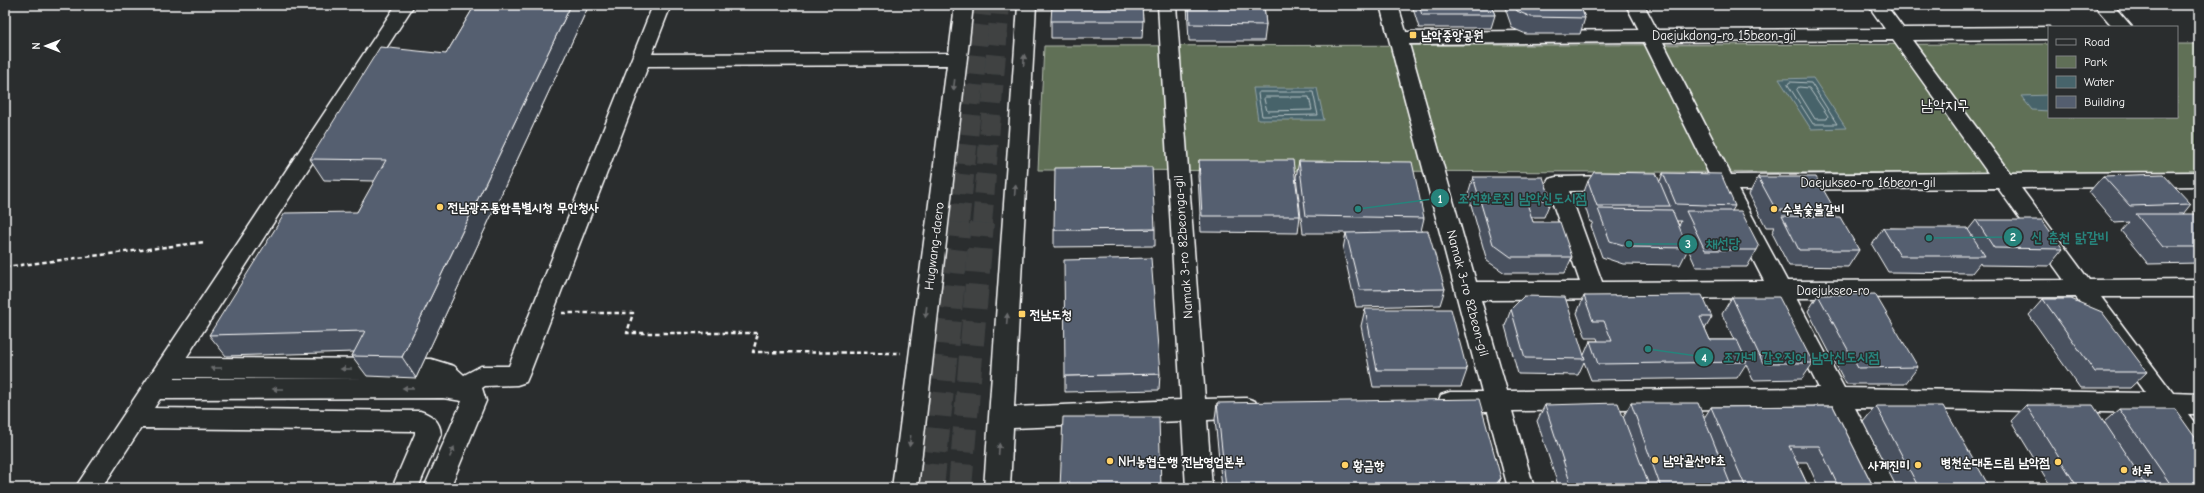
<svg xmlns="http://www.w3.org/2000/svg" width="2204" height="493" viewBox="0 0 2204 493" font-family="'Comic Neue','Poor Story',sans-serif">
	<rect width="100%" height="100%" fill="#2a2d2e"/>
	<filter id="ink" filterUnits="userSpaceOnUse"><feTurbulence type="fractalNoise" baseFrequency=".025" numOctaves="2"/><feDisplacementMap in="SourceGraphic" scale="8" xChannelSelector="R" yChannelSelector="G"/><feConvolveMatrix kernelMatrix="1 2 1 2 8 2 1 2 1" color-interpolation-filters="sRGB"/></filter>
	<g filter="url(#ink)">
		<path fill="#606f57" stroke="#b0b7ab" d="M2049,44V117H2177V44H2199V174L1038,170L1044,46Z"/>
		<g fill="#47646b" stroke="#91a2a6">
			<path d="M1813,78L1846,128L1811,129L1779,79Z"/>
			<path d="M1253,88H1317L1324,120H1258Z"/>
			<path d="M2049,95V111L2032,110L2021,96Z"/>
		</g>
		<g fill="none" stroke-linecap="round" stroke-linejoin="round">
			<g stroke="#b5c1c4" stroke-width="1">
				<path d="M1790,82L1811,83L1837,124H1813L1788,85Z"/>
				<path d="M1799,87L1809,88L1828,116L1827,119H1815L1797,90Z"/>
				<path d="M1260,92H1313L1318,115L1262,116L1258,94Z"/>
				<path d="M1266,97H1309L1312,110L1267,111L1264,99Z"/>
			</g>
			<g stroke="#3f4243" stroke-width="20" stroke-dasharray="20 10" stroke-linecap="butt">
				<path d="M959,224L982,5"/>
				<path d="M982,224L1000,5"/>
			</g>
			<g stroke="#3f4243" stroke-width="24" stroke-dasharray="24 12" stroke-linecap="butt">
				<path d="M932,488L959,223"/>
				<path d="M960,488L982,223"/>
			</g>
			<defs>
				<g id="minor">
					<path d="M396,5H414L186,358L431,359L454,366L464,375L481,366H509L653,5H671L652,54L949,53L955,5H973L918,488H892L947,65L648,66L529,375L526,382L517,385L485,386L482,388L486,401L450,488H424L462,401L443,398L160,399L154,408L420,411C432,415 440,421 441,434L418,488H392L415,434V431L141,428L102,488H75ZM174,378H368L173,379Z"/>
					<path d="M1018,5H1036L1014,407L1181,400L1158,5H1176L1205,399L1246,398L1255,401L1258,408L1255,415L1246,418L1207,420L1212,488H1186L1182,421L1013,428L1010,488H984Z"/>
					<path d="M1380,5H1398L1406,32L1639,30L1626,5H1644L1657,30L1885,29L1868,5H1886L1903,28L2049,27V39L1912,40L2010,173L2199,172V186L2021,188L2089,280L2199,279V297H2101L2173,393L2199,394V414H2188L2199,429V460L2190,457L2159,413L1855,408L1897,488H1871L1830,408L1512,411L1534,488H1508L1488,412H1450L1441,409L1438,402L1441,395L1450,392H1482ZM1893,40L1988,173L1731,175L1663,42ZM1644,42L1710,176L1687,178L1684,183L1687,188L1694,190H1717L1764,281L1602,282L1569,191L1618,190L1625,188L1628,183L1625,178L1618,176L1556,177L1549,179L1546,184L1580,282H1476L1409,44ZM1998,188L2064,280L1787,281L1738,190ZM2076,297L2145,393L1844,388L1796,298ZM1773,298L1819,388L1507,391L1481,300Z"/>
					<path d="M2094,5H2113L2132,27H2113Z"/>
				</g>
			</defs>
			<use href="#minor" stroke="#fff" stroke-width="3"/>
			<g stroke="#fff" stroke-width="2.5" stroke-dasharray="4.5 3" stroke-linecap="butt">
				<path d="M5,267L205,242"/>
				<path d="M562,313H633L627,333H758L753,352L901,353"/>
			</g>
			<use href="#minor" fill="#2a2d2e" fill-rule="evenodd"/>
		</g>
		<g fill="#48515f" stroke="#fff" fill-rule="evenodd">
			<path d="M475,5H589L416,378L367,376L352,356L354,352L226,356L209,335L357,212L375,181L324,180L310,159L446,54Z"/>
			<path d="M1123,5H1142L1143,21L1142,38H1051V21L1108,7H1123Z"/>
			<path d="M1187,5H1264L1266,25L1264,41H1189Z"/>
			<path d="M1412,5H1491L1495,15L1491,28H1419Z"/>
			<path d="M1504,5H1580L1585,18L1580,34H1526L1512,28Z"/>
			<path d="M1199,160L1300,216L1298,233L1201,232L1198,176Z"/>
			<path d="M1299,161L1424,218L1421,231L1445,289L1440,305L1356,307L1343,249L1346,233H1303L1296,177Z"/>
			<path d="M1663,173L1735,206L1732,211L1757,250L1747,267H1696L1688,249L1680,265L1623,264L1602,257L1591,226L1593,222H1590L1582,197L1588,181H1660ZM1677,221H1681L1679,226Z"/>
			<path d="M2103,176L2191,204L2183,214L2199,217V263L2148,264L2121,231L2129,222L2115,223L2089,192Z"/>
			<path d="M1473,177L1551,200L1544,217H1531L1533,222L1572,257L1565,273H1505L1487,261L1468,194Z"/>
			<path d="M1758,177L1835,210L1831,217L1859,250L1848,267L1789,266L1772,233L1775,227H1766L1749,194Z"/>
			<path d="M1976,220L2063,249L2049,266L1981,265L1980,263L1972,273L1888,272L1872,245L1883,228L1968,230Z"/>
			<path d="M1155,229V246L1054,247V230Z"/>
			<path d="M1818,295L1918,367L1905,384H1846L1808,311Z"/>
			<path d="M1584,296L1712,317L1705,329L1710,340H1734L1722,314L1732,297L1813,363L1802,379L1753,380L1746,364L1737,378L1591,380L1584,362L1578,375L1518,374L1505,326L1511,309L1584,355L1590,341H1598L1597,338H1586L1577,313Z"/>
			<path d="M2043,299L2147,372L2130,388H2080L2029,315Z"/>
			<path d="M1365,309L1467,370L1461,387H1373L1361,326Z"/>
			<path d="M1160,374L1159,390L1065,392V376Z"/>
			<path d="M1217,403L1501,478L1497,488H1222L1215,419Z"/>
			<path d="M1631,403L1704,418L1711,407L1833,406L1874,488H1819L1807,462H1797L1809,488H1559L1537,421L1545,405L1623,417Z"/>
			<path d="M2026,405L2104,422L2119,409L2199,488H2052L2011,421Z"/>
			<path d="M1876,406L1990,488H1897L1863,422Z"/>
		</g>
		<g fill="#3b424e" stroke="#fff">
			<path d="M571,5H589L416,378L402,357Z"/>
			<path d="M1501,478L1497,488H1493Z"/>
		</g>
		<g fill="#545e6f" stroke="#fff">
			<path d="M475,5H571L402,357L352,356L365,331L209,335L285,213L357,212L386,160L310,159L380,47L446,54Z"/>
			<path d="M1052,5H1108V7H1124V5H1142L1143,21H1051Z"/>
			<path d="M1189,5H1264L1266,25L1190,24Z"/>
			<path d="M1419,5H1491L1495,15H1422Z"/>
			<path d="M1514,5H1580L1585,18L1531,17L1517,11Z"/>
			<path d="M1199,160H1293L1300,216H1202Z"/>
			<path d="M1299,161L1412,162L1424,218L1306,216Z"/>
			<path d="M1152,167L1155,229L1054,230L1055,168Z"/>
			<path d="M1594,172L1656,173L1670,206H1597L1588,181Z"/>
			<path d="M1663,173L1721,174L1735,206L1676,204Z"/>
			<path d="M2163,174L2191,204L2130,206L2103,176Z"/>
			<path d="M1473,177H1543L1551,200H1526L1533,222H1560L1572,257H1511L1493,244Z"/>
			<path d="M1758,177H1816L1835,210H1776Z"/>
			<path d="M1598,209L1672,210L1688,248L1630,247L1610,241Z"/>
			<path d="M1686,211H1741L1759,246L1757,250H1705Z"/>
			<path d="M2136,214H2196L2199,217V247H2163Z"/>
			<path d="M1782,216L1840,217L1859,250H1799Z"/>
			<path d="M1976,220H2042L2063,249L1994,248Z"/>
			<path d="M1883,228H1967L1985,256H1900Z"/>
			<path d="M1428,231L1445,289L1360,290L1346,233Z"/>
			<path d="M1151,258L1160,374L1065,376L1064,260Z"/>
			<path d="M1875,294L1918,367L1858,368L1818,295Z"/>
			<path d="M1702,295L1712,317H1700L1710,340H1737L1747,362L1598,364L1590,341H1612L1604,321H1593L1584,296Z"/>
			<path d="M1524,296L1565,297L1585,359L1525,358L1511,309Z"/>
			<path d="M1732,297H1779L1813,363H1763Z"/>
			<path d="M2043,299H2071L2102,312L2147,372H2095Z"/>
			<path d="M1365,309H1451L1467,370H1377Z"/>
			<path d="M1479,399L1501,478L1493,488H1226L1217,403Z"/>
			<path d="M1618,403L1650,488H1572L1545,405Z"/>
			<path d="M1631,403H1698L1732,488H1661Z"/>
			<path d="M2026,405H2093L2148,488H2078Z"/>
			<path d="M1833,406L1874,488H1839L1819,446H1789L1809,488H1746L1711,407Z"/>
			<path d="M1876,406H1943L1990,488H1919Z"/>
			<path d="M2119,409H2175L2199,443V488H2173Z"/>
			<path d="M1063,417H1159L1161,488H1060Z"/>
		</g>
		<defs><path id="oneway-solid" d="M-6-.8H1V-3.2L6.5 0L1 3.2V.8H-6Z"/></defs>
		<g fill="#6a6c6d">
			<use href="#oneway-solid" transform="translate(1024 60) rotate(-86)"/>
			<use href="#oneway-solid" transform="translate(954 85) rotate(97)"/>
			<use href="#oneway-solid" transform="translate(1015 190) rotate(-86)"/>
			<use href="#oneway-solid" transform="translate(926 312) rotate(97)"/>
			<use href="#oneway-solid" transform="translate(1007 319) rotate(-86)"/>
			<use href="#oneway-solid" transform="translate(216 368) rotate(-180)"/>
			<use href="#oneway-solid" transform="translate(346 369) rotate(-180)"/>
			<use href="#oneway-solid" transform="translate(408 388) rotate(179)"/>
			<use href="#oneway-solid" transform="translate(278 389) rotate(180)"/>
			<use href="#oneway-solid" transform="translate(910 441) rotate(97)"/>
			<use href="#oneway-solid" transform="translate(999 449) rotate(-86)"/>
			<use href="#oneway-solid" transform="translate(452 452) rotate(-67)"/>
		</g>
	</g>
	<g fill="#ffd166" stroke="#2a2d2e" stroke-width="1.5">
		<rect x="1409" y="31" width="8" height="8" rx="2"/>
		<circle cx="440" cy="207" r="4"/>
		<circle cx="1774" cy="209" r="4"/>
		<rect x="1018" y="310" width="8" height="8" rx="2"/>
		<circle cx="1655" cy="460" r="4"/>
		<circle cx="1110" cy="461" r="4"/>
		<circle cx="2058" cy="462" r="4"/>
		<circle cx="1345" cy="465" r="4"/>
		<circle cx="1918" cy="465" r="4"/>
		<circle cx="2124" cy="470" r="4"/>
	</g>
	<g text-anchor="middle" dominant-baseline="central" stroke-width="3" stroke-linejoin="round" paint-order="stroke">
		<g font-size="13" font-weight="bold" fill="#fff" stroke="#2a2d2e" text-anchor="start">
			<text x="1421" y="35">남악중앙공원</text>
			<text x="448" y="207">전남광주통합특별시청 무안청사</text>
			<text x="1782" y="209">수북숯불갈비</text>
			<text x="1030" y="314">전남도청</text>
			<text x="1663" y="460">남악골산야초</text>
			<text x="1118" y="461">NH농협은행 전남영업본부</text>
			<text x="2050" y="462" text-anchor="end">병천순대돈드림 남악점</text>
			<text x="1353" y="465">황금향</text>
			<text x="1910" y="465" text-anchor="end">사계진미</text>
			<text x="2132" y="470">하루</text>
		</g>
		<g font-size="13" fill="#fff" stroke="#2a2d2e">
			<text x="1724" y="35">Daejukdong-ro 15beon-gil</text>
			<text x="1868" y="182">Daejukseo-ro 16beon-gil</text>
			<text transform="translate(934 246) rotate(-83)">Hugwang-daero</text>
			<text transform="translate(1183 247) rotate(-94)">Namak 3-ro 82beonga-gil</text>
			<text x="1833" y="290">Daejukseo-ro</text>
			<text transform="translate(1468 293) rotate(75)">Namak 3-ro 82beon-gil</text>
		</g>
		<g font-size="15" fill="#fff" stroke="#2a2d2e">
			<text x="1945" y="105">남악지구</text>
		</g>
	</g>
	<path fill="none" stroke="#27847c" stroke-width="1.5" d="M1358 209L1440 198M1929 238L2013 237M1629 244L1688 244M1648 349L1704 357"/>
	<g fill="#27847c" stroke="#2a2d2e" stroke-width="1.5">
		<circle cx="1358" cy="209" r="4"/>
		<circle cx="1929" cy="238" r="4"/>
		<circle cx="1629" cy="244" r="4"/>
		<circle cx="1648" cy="349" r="4"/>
		<circle cx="1440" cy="198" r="10"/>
		<circle cx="2013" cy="237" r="10"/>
		<circle cx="1688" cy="244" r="10"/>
		<circle cx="1704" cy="357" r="10"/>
	</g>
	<g font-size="12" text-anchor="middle" font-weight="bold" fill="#fff">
		<text x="1440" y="203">1</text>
		<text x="2013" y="241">2</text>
		<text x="1688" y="248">3</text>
		<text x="1704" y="362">4</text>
	</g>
	<g font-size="14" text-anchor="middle" font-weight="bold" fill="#27847c" stroke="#2a2d2e" stroke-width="3" stroke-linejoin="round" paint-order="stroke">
		<text x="1522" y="203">조선화로집 남악신도시점</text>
		<text x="2070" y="242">신 춘천 닭갈비</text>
		<text x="1723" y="248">채선당</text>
		<text x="1801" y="362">조가네 갑오징어 남악신도시점</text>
	</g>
	<rect width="2204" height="493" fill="none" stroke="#2a2d2e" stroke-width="20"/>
	<rect x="10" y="10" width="2184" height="473" fill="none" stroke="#fff" stroke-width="1.5" filter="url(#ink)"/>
	<rect x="2048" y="26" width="130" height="92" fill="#2a2d2e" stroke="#7f8182"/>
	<rect x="2056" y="39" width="20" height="6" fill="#2a2d2e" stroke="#7f8182"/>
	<text x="2084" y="46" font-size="12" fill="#ffffff">Road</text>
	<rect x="2056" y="56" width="20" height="12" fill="#606f57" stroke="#7f8182"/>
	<text x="2084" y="66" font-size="12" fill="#ffffff">Park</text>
	<rect x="2056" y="76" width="20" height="12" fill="#47646b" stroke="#7f8182"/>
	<text x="2084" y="86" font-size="12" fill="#ffffff">Water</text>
	<rect x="2056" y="96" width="20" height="12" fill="#545e6f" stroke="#7f8182"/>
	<text x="2084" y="106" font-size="12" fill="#ffffff">Building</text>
	<g transform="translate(46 46) rotate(270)" stroke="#2a2d2e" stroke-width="3" paint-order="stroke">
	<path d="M0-3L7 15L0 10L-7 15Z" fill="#ffffff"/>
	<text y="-6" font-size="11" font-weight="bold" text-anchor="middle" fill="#ffffff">N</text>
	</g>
</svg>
